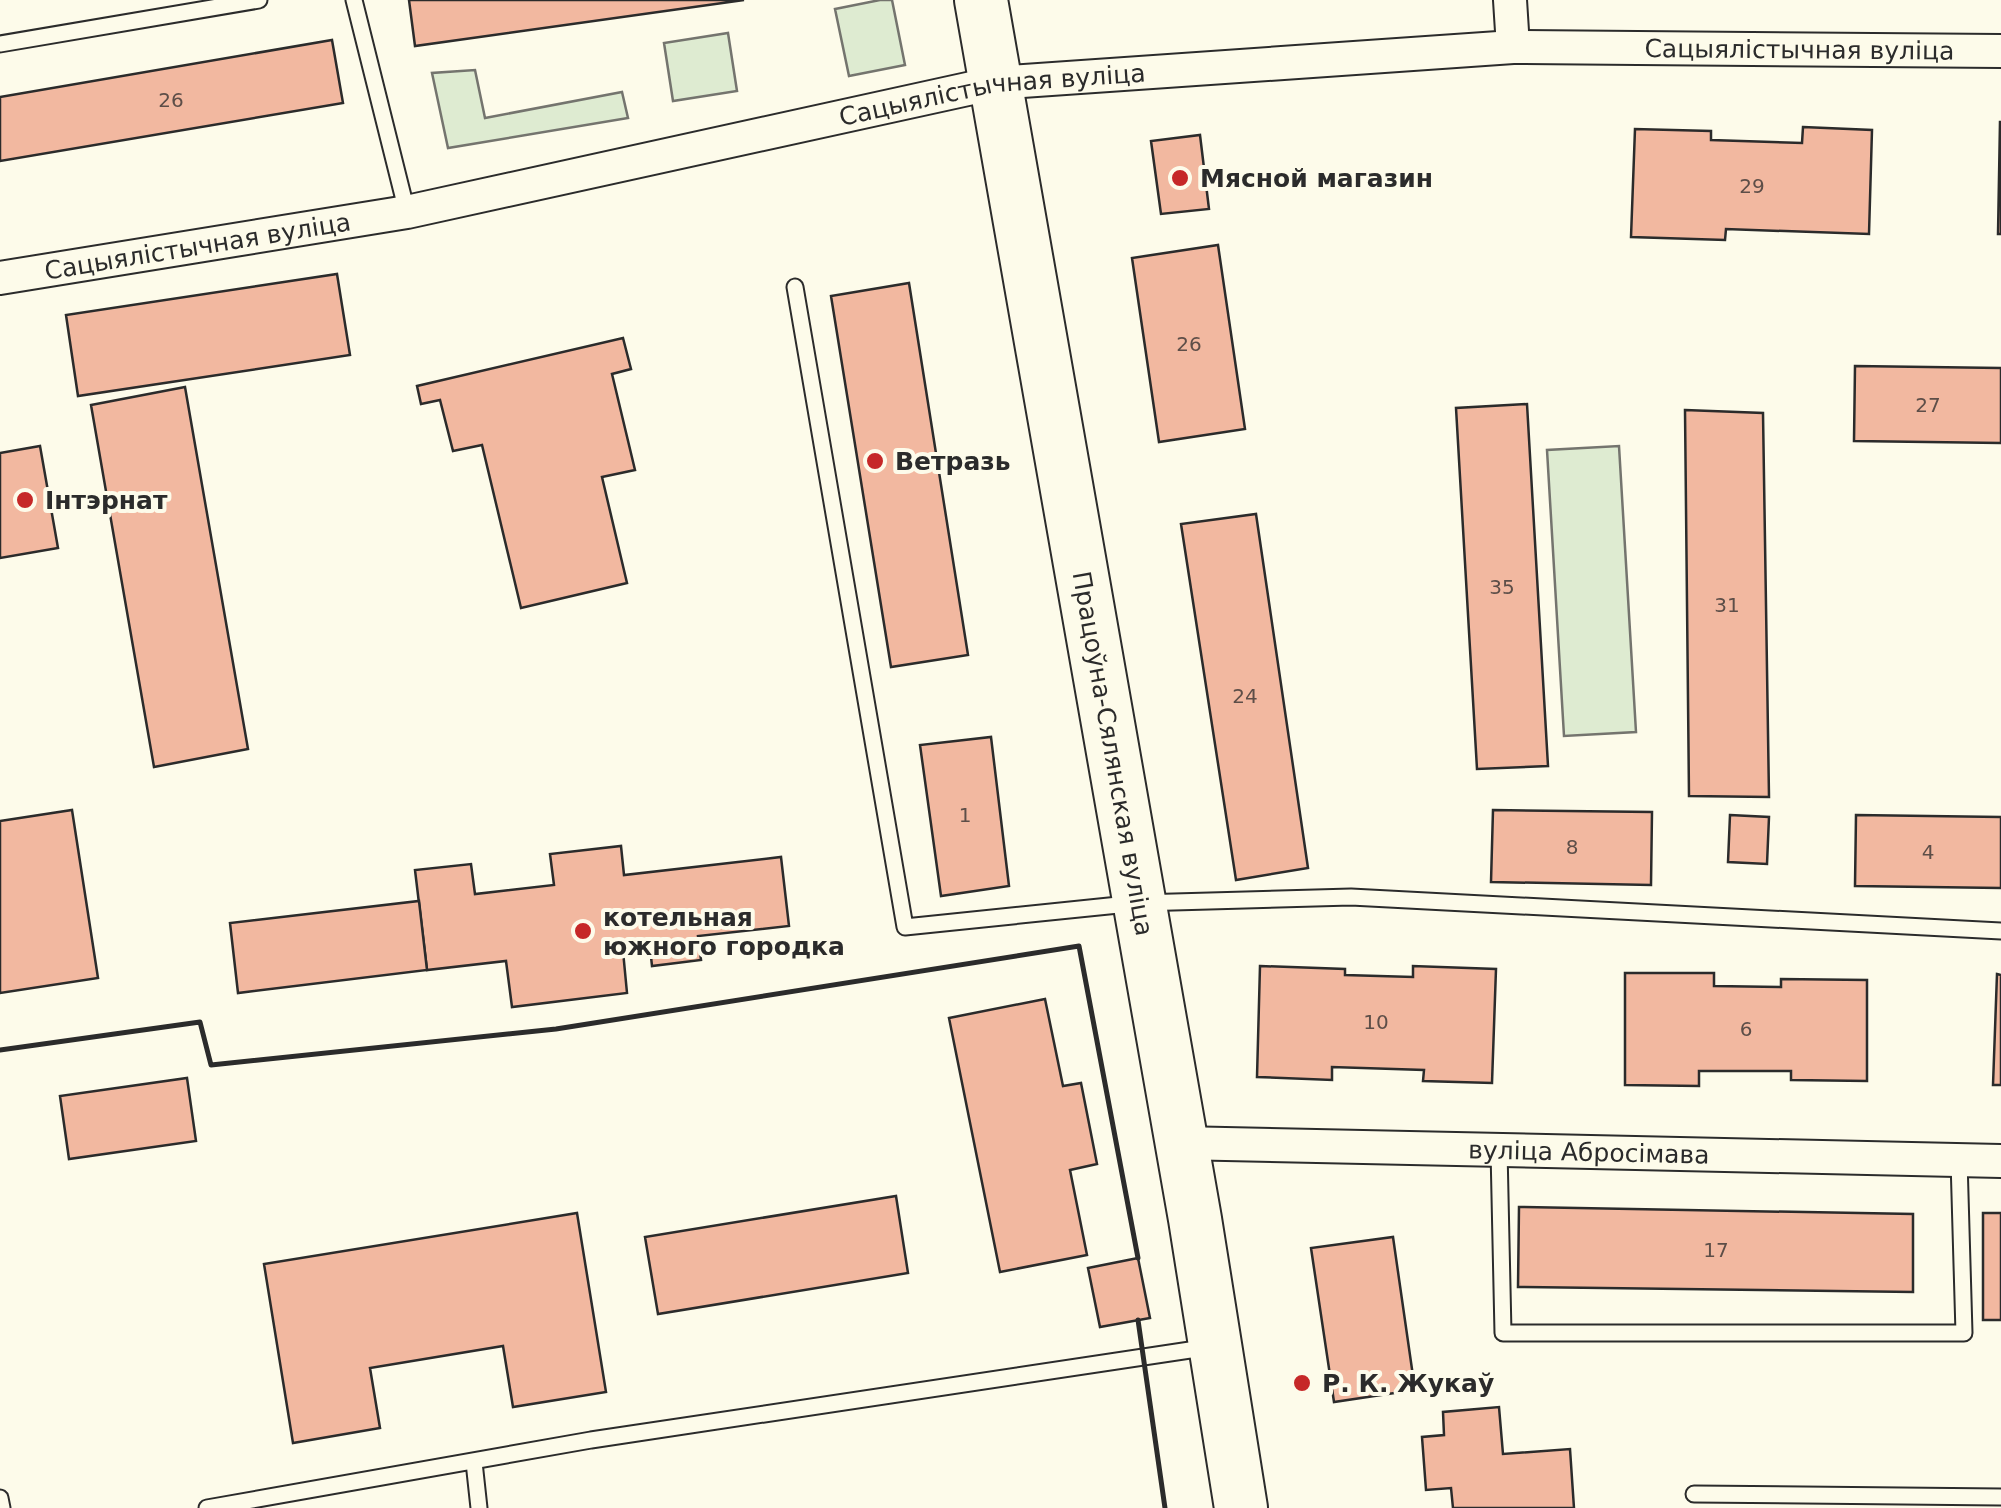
<svg xmlns="http://www.w3.org/2000/svg" width="2001" height="1508" viewBox="0 0 2001 1508" font-family="'DejaVu Sans',sans-serif">
	<rect width="100%" height="100%" fill="#fdfbea"/>
	<g fill="#deebd1" stroke="#74746e" stroke-width="2.5">
		<path d="M880,0H892L905,65L849,76L835,9Z"/>
		<path d="M728,33L737,91L673,101L664,43Z"/>
		<path d="M475,70L485,118L622,92L628,118L448,148L432,73Z"/>
		<path d="M1619,446L1636,732L1564,736L1547,450Z"/>
	</g>
	<g fill="#f2b8a0" stroke="#2b2b2b" stroke-width="2.5">
		<path d="M409,0H744L415,46Z"/>
		<path d="M332,40L343,103L0,161V97Z"/>
		<path d="M2000,122H2001V234H1998Z"/>
		<path d="M1803,127L1872,130L1869,234L1726,229L1725,240L1631,237L1635,129L1711,131V140L1802,143Z"/>
		<path d="M1200,135L1209,209L1161,214L1151,141Z"/>
		<path d="M1218,245L1245,429L1159,442L1132,258Z"/>
		<path d="M337,274L350,355L78,396L66,315Z"/>
		<path d="M909,283L968,655L891,667L831,296Z"/>
		<path d="M623,338L631,369L612,374L635,470L602,477L627,583L521,608L482,445L453,451L440,400L421,404L417,386Z"/>
		<path d="M1855,366L2001,368V443L1854,441Z"/>
		<path d="M185,387L248,749L154,767L91,405Z"/>
		<path d="M1527,404L1548,766L1477,769L1456,408Z"/>
		<path d="M1685,410L1763,413L1769,797L1689,796Z"/>
		<path d="M40,446L58,548L0,558V453Z"/>
		<path d="M1256,514L1308,868L1236,880L1181,524Z"/>
		<path d="M991,737L1009,886L941,896L920,745Z"/>
		<path d="M72,810L98,978L0,993V821Z"/>
		<path d="M1493,810L1652,812L1651,885L1491,882Z"/>
		<path d="M1730,815L1769,817L1767,864L1728,862Z"/>
		<path d="M1856,815L2001,817V888L1855,886Z"/>
		<path d="M621,846L624,875L781,857L789,926L698,936L701,960L652,966L650,947L623,951L627,993L512,1007L506,961L427,970L415,870L471,864L475,894L554,885L550,854Z"/>
		<path d="M419,901L427,970L238,993L230,923Z"/>
		<path d="M1260,966L1345,969V975L1413,977V966L1496,969L1492,1083L1423,1081L1424,1070L1332,1067V1080L1257,1077Z"/>
		<path d="M1625,973H1714V986L1781,987V979L1867,980V1081L1791,1080V1071H1699V1086L1625,1085Z"/>
		<path d="M1997,974L2001,975V1085H1993Z"/>
		<path d="M1045,999L1063,1086L1081,1083L1097,1164L1070,1170L1087,1255L1000,1272L949,1018Z"/>
		<path d="M187,1078L196,1141L69,1159L60,1096Z"/>
		<path d="M896,1196L908,1273L658,1314L645,1237Z"/>
		<path d="M1519,1207L1913,1214V1292L1518,1287Z"/>
		<path d="M577,1213L606,1392L513,1407L503,1346L370,1368L380,1428L293,1443L264,1264Z"/>
		<rect x="1983" y="1213" width="18" height="107"/>
		<path d="M1393,1237L1415,1390L1334,1402L1311,1248Z"/>
		<path d="M1138,1258L1150,1318L1100,1327L1088,1268Z"/>
		<path d="M1499,1407L1503,1454L1570,1449L1574,1508H1453L1451,1488L1426,1490L1422,1437L1444,1435L1443,1412Z"/>
	</g>
	<g fill="none" stroke-linecap="round" stroke-linejoin="round">
		<defs>
			<g id="service">
				<path d="M354,0L407,212"/>
				<path d="M0,44L259,0"/>
				<path d="M795,287L905,927L1138,903L1351,897L2001,931"/>
				<path d="M1499,1150L1503,1333H1964L1959,1160"/>
				<path d="M474,1462L479,1508"/>
				<path d="M1694,1494L2001,1497"/>
				<path d="M0,1498L2,1508"/>
				<path d="M207,1508L591,1440L1210,1347"/>
			</g>
			<g id="minor">
				<path d="M1510,0L1513,47"/>
				<path id="s1" d="M0,278L407,212L995,83L1513,47L2001,51"/>
				<path id="s2" d="M1179,1143L2001,1161"/>
			</g>
			<g id="primary">
				<path id="s3" d="M981,0L1195,1219L1241,1508"/>
			</g>
		</defs>
		<use href="#service" stroke="#2b2b2b" stroke-width="19"/>
		<use href="#minor" stroke="#2b2b2b" stroke-width="36"/>
		<use href="#primary" stroke="#2b2b2b" stroke-width="56"/>
		<use href="#service" stroke="#fdfbea" stroke-width="15"/>
		<use href="#minor" stroke="#fdfbea" stroke-width="32"/>
		<use href="#primary" stroke="#fdfbea" stroke-width="52"/>
		<g stroke="#2b2b2b" stroke-width="5">
			<path d="M0,1050L200,1022L211,1065L556,1029L1079,946L1138,1258"/>
			<path d="M1138,1320L1165,1508"/>
		</g>
	</g>
	<g fill="#c62828" stroke="#fdfbea" stroke-width="4">
		<circle cx="1180" cy="178" r="10"/>
		<circle cx="875" cy="461" r="10"/>
		<circle cx="25" cy="500" r="10"/>
		<circle cx="583" cy="931" r="10"/>
		<circle cx="1302" cy="1383" r="10"/>
	</g>
	<g text-anchor="middle" dominant-baseline="central" stroke-width="8" stroke-linejoin="round" paint-order="stroke">
		<g font-size="20" fill="#5d4e48">
			<text x="171" y="100">26</text>
			<text x="1752" y="186">29</text>
			<text x="1189" y="344">26</text>
			<text x="1928" y="405">27</text>
			<text x="1502" y="587">35</text>
			<text x="1727" y="605">31</text>
			<text x="1245" y="696">24</text>
			<text x="965" y="815">1</text>
			<text x="1572" y="847">8</text>
			<text x="1928" y="852">4</text>
			<text x="1376" y="1022">10</text>
			<text x="1746" y="1029">6</text>
			<text x="1716" y="1250">17</text>
		</g>
		<g font-size="25" fill="#2b2b2b" stroke="#fdfbea">
			<text stroke="none"><textPath href="#s1" startOffset="1820">Сацыялістычная вуліца</textPath></text>
			<text stroke="none"><textPath href="#s1" startOffset="1010">Сацыялістычная вуліца</textPath></text>
			<text stroke="none"><textPath href="#s1" startOffset="200">Сацыялістычная вуліца</textPath></text>
			<text stroke="none"><textPath href="#s3" startOffset="765">Працоўна-Сялянская вуліца</textPath></text>
			<text stroke="none"><textPath href="#s2" startOffset="410">вуліца Абросімава</textPath></text>
		</g>
		<g font-size="25" font-weight="bold" fill="#2b2b2b" stroke="#fdfbea" text-anchor="start">
			<text x="1200" y="178">Мясной магазин</text>
			<text x="895" y="461">Ветразь</text>
			<text x="45" y="500">Інтэрнат</text>
			<text x="603" y="917">котельная<tspan x="603" dy="29">южного городка</tspan></text>
			<text x="1322" y="1383">Р. К. Жукаў</text>
		</g>
	</g>
</svg>
